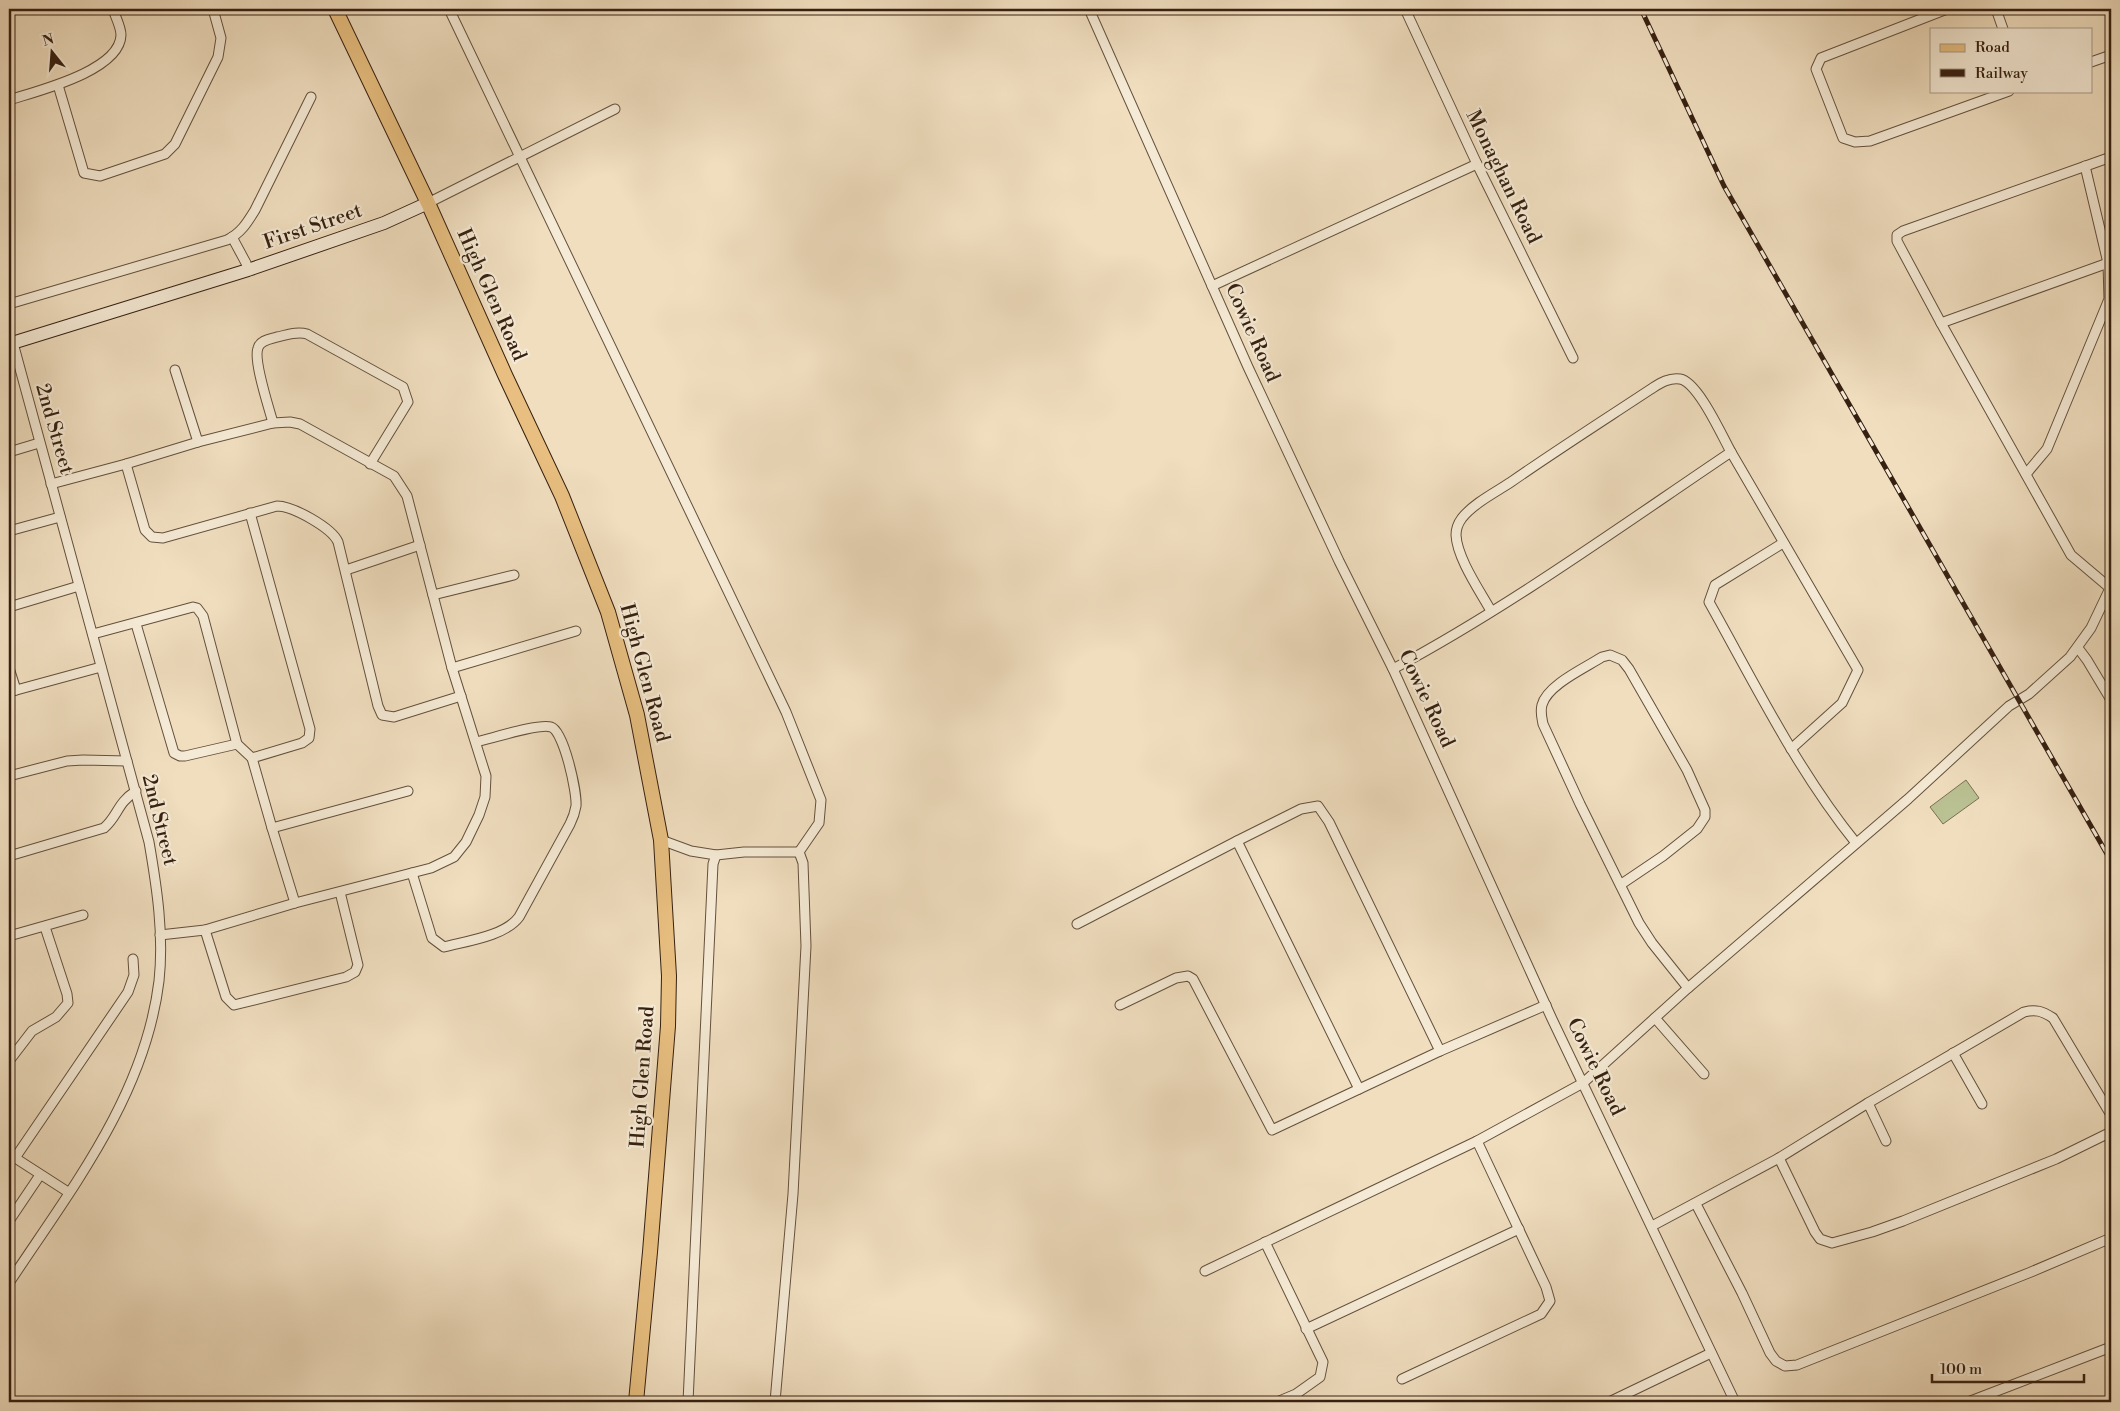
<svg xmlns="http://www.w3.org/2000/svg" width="2120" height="1411" viewBox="0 0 2120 1411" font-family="'Libre Bodoni',serif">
	<rect width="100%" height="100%" fill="#f0debf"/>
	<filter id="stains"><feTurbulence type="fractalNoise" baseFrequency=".004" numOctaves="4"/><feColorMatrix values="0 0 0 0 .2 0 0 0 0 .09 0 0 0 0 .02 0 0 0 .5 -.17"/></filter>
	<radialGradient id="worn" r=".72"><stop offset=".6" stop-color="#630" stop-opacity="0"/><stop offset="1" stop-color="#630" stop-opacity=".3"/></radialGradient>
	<path fill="#bac192" stroke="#787052" d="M1966,780L1979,798L1943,824L1930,807Z"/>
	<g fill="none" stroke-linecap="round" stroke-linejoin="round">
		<defs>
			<g id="street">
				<path d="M449,9L786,712L821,800L819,823L799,852"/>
				<path d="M1089,9L1248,367L1339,561L1393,669L1552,1019L1735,1402"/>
				<path d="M1405,9L1477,164L1573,358"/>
				<path d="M1947,9L1821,58L1816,69L1843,138L1855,142L1870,141L2009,91"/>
				<path d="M1996,9L2003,29"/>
				<path d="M2091,62L2111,55"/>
				<path d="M58,85L84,173L100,176L165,154L175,144L218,57L221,38L213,9"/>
				<path d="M9,100C37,91 120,71 121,35C121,27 115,16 113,9"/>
				<path d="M428,203L615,109"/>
				<path d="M232,237L246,263L248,270"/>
				<path d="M1212,286L1477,164"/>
				<path d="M9,304L227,240C241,233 247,223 255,210L311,97"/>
				<path d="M1941,323L2108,263"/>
				<path d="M175,370L198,442"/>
				<path d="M273,423C269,408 253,360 258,348C260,340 271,339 277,337C287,335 297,331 307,334L403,387L408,402L370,464"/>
				<path d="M9,452L39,443"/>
				<path d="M126,464L145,530L152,537L163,538L277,506C293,506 332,528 338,542L378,706L382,715L394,717L461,696"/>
				<path d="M2026,474L2047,449L2109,299L2108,263L2085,166"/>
				<path d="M51,484L126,464L198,442L273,423L290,422L300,424L394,476L407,496L452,668L486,776L485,797L479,815L466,842L454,857L431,868L295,903L205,930L160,935"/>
				<path d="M250,513L310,729L309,738L302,743L252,758L272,828L408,791"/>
				<path d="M9,531L60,517"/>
				<path d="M1783,543L1715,585L1709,602C1755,684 1797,770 1856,843"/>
				<path d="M346,570L420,545"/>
				<path d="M2110,588L2071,555L1941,323L1897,241V235L1903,231L2111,157"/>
				<path d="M433,595L514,575"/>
				<path d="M9,607L79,586"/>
				<path d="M1491,611C1480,591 1457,558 1456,535C1456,529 1459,522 1462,518C1474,503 1496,492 1511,482C1557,450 1604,420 1651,389C1659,384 1669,377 1680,379C1698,382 1722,436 1731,452"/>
				<path d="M136,624L174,753L180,756H185L237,744"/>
				<path d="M93,634L193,607L197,608L203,616L237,744L252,758"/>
				<path d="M2078,648L2087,660L2111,700"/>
				<path d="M9,668L16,690"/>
				<path d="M452,668L576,631"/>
				<path d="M1393,669C1509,607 1621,526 1731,452L1858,670L1842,703L1791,749"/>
				<path d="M9,692L101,667"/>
				<path d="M9,776L67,761L83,760L127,761"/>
				<path d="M272,828L295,903"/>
				<path d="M661,840L691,851L716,855L744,852H799"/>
				<path d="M1237,841L1359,1089"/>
				<path d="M9,856L104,828C118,816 117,803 136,791"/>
				<path d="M412,873L432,938L444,947C467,941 505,936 519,917L570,824C573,818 575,812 576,806C577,792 564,731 551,727C539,723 490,739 476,742"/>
				<path d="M1620,885L1663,856L1697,829L1705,817V810L1687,770L1629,669L1622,660L1610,655L1602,657C1585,668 1547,685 1542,705C1540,712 1542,718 1543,724L1580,804L1639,923L1652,943L1688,988"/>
				<path d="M1077,924L1237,841L1301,809L1318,806L1329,822L1440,1051"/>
				<path d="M205,930L226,997L234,1005L346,977L355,972L358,965L340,892"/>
				<path d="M9,936L83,915"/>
				<path d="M1120,1005L1176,978L1188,976L1193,979L1272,1130L1440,1051L1546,1005"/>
				<path d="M1655,1018L1704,1074"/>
				<path d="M1953,1053L1982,1104"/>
				<path d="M9,1061L32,1031L56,1017L68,1003L67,994L45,927"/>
				<path d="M1868,1103L1886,1141"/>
				<path d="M9,1154L68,1192"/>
				<path d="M15,1158L128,992L134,975L133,959"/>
				<path d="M1779,1158L1815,1232L1820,1239L1832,1243L1872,1232L1903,1221L2056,1159L2111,1132"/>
				<path d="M1696,1204L1742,1293L1770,1353L1776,1361L1785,1366L1797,1365L2031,1272L2111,1238"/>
				<path d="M9,1221L40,1175"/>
				<path d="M1652,1226L1779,1158L1868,1103L2024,1012C2036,1009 2042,1011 2053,1018L2111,1115"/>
				<path d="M1265,1242L1323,1362L1320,1377L1296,1394L1277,1402"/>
				<path d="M1205,1271L1477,1141L1583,1083L1688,988L1908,799L2009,706L2029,694L2070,657L2091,628L2111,586"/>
				<path d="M9,1283C71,1189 145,1096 159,981C164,935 157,888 149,842L13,343"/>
				<path d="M1306,1329L1519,1229"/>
				<path d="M1402,1379L1541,1314L1550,1301L1546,1287L1477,1141"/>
				<path d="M688,1402L713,864L716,855"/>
				<path d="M775,1402L793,1194L806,946L803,863L799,852"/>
				<path d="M1609,1402L1711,1353"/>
				<path d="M1968,1402L2111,1347"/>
			</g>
			<path id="secondary" d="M9,344L248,270L384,223L428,203"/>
			<path id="primary" d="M335,9L428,203L505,375L562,496L608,612L637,715L661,840L669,976L668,1026L650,1252L636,1402"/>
		</defs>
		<use href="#street" stroke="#64503c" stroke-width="11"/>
		<use href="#secondary" stroke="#362011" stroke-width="14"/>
		<use href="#primary" stroke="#362011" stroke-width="16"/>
		<use href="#street" stroke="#f5ead5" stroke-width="9"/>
		<use href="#secondary" stroke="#f5ead5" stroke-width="12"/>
		<use href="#primary" stroke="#e8bf80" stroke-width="14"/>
		<defs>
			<path id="rail" d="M1641,9L1724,186L2111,861"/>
		</defs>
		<use href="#rail" stroke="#362011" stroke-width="5"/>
		<use href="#rail" stroke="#f5ead5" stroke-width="3" stroke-dasharray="9" stroke-linecap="butt"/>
	</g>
	<g text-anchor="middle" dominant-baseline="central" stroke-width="4.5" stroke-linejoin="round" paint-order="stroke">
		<g font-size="20" fill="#362011" stroke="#f5ead5">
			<text transform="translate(1503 177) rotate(64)">Monaghan Road</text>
			<text transform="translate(313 227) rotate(-19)">First Street</text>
			<text transform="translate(491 295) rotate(66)">High Glen Road</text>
			<text transform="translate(1252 333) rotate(66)">Cowie Road</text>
			<text transform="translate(54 429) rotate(74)">2nd Street</text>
			<text transform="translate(644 673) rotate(75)">High Glen Road</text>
			<text transform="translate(1426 699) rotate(65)">Cowie Road</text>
			<text transform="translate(159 820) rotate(76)">2nd Street</text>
			<text transform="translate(1595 1067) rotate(64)">Cowie Road</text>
			<text transform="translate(643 1077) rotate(-86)">High Glen Road</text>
		</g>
	</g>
	<rect width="2120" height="1411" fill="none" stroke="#f0debf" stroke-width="30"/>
	<rect x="10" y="10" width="2100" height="1391" fill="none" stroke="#362011" stroke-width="2.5"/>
	<rect x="15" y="15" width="2090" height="1381" fill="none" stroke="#362011"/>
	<rect x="1930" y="28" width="162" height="65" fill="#f5ead5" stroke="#a99987"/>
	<rect x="1940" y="44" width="25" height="8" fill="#e8bf80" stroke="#a99987"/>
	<text x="1975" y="52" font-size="15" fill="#362011">Road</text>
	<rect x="1940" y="69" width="25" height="8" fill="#362011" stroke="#a99987"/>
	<text x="1975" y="78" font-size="15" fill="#362011">Railway</text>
	<g transform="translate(52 52) rotate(343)" stroke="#f5ead5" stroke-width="4" paint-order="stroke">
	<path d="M0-4L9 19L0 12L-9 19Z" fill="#362011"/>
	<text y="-8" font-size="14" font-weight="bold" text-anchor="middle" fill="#362011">N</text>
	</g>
	<path d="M1932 1374v8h152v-8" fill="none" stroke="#362011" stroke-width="2.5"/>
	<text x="1940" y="1374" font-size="15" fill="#362011" stroke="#f5ead5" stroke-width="4" paint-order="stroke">100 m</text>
	<rect width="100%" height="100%" filter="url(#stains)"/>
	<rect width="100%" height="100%" fill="url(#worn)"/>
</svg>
